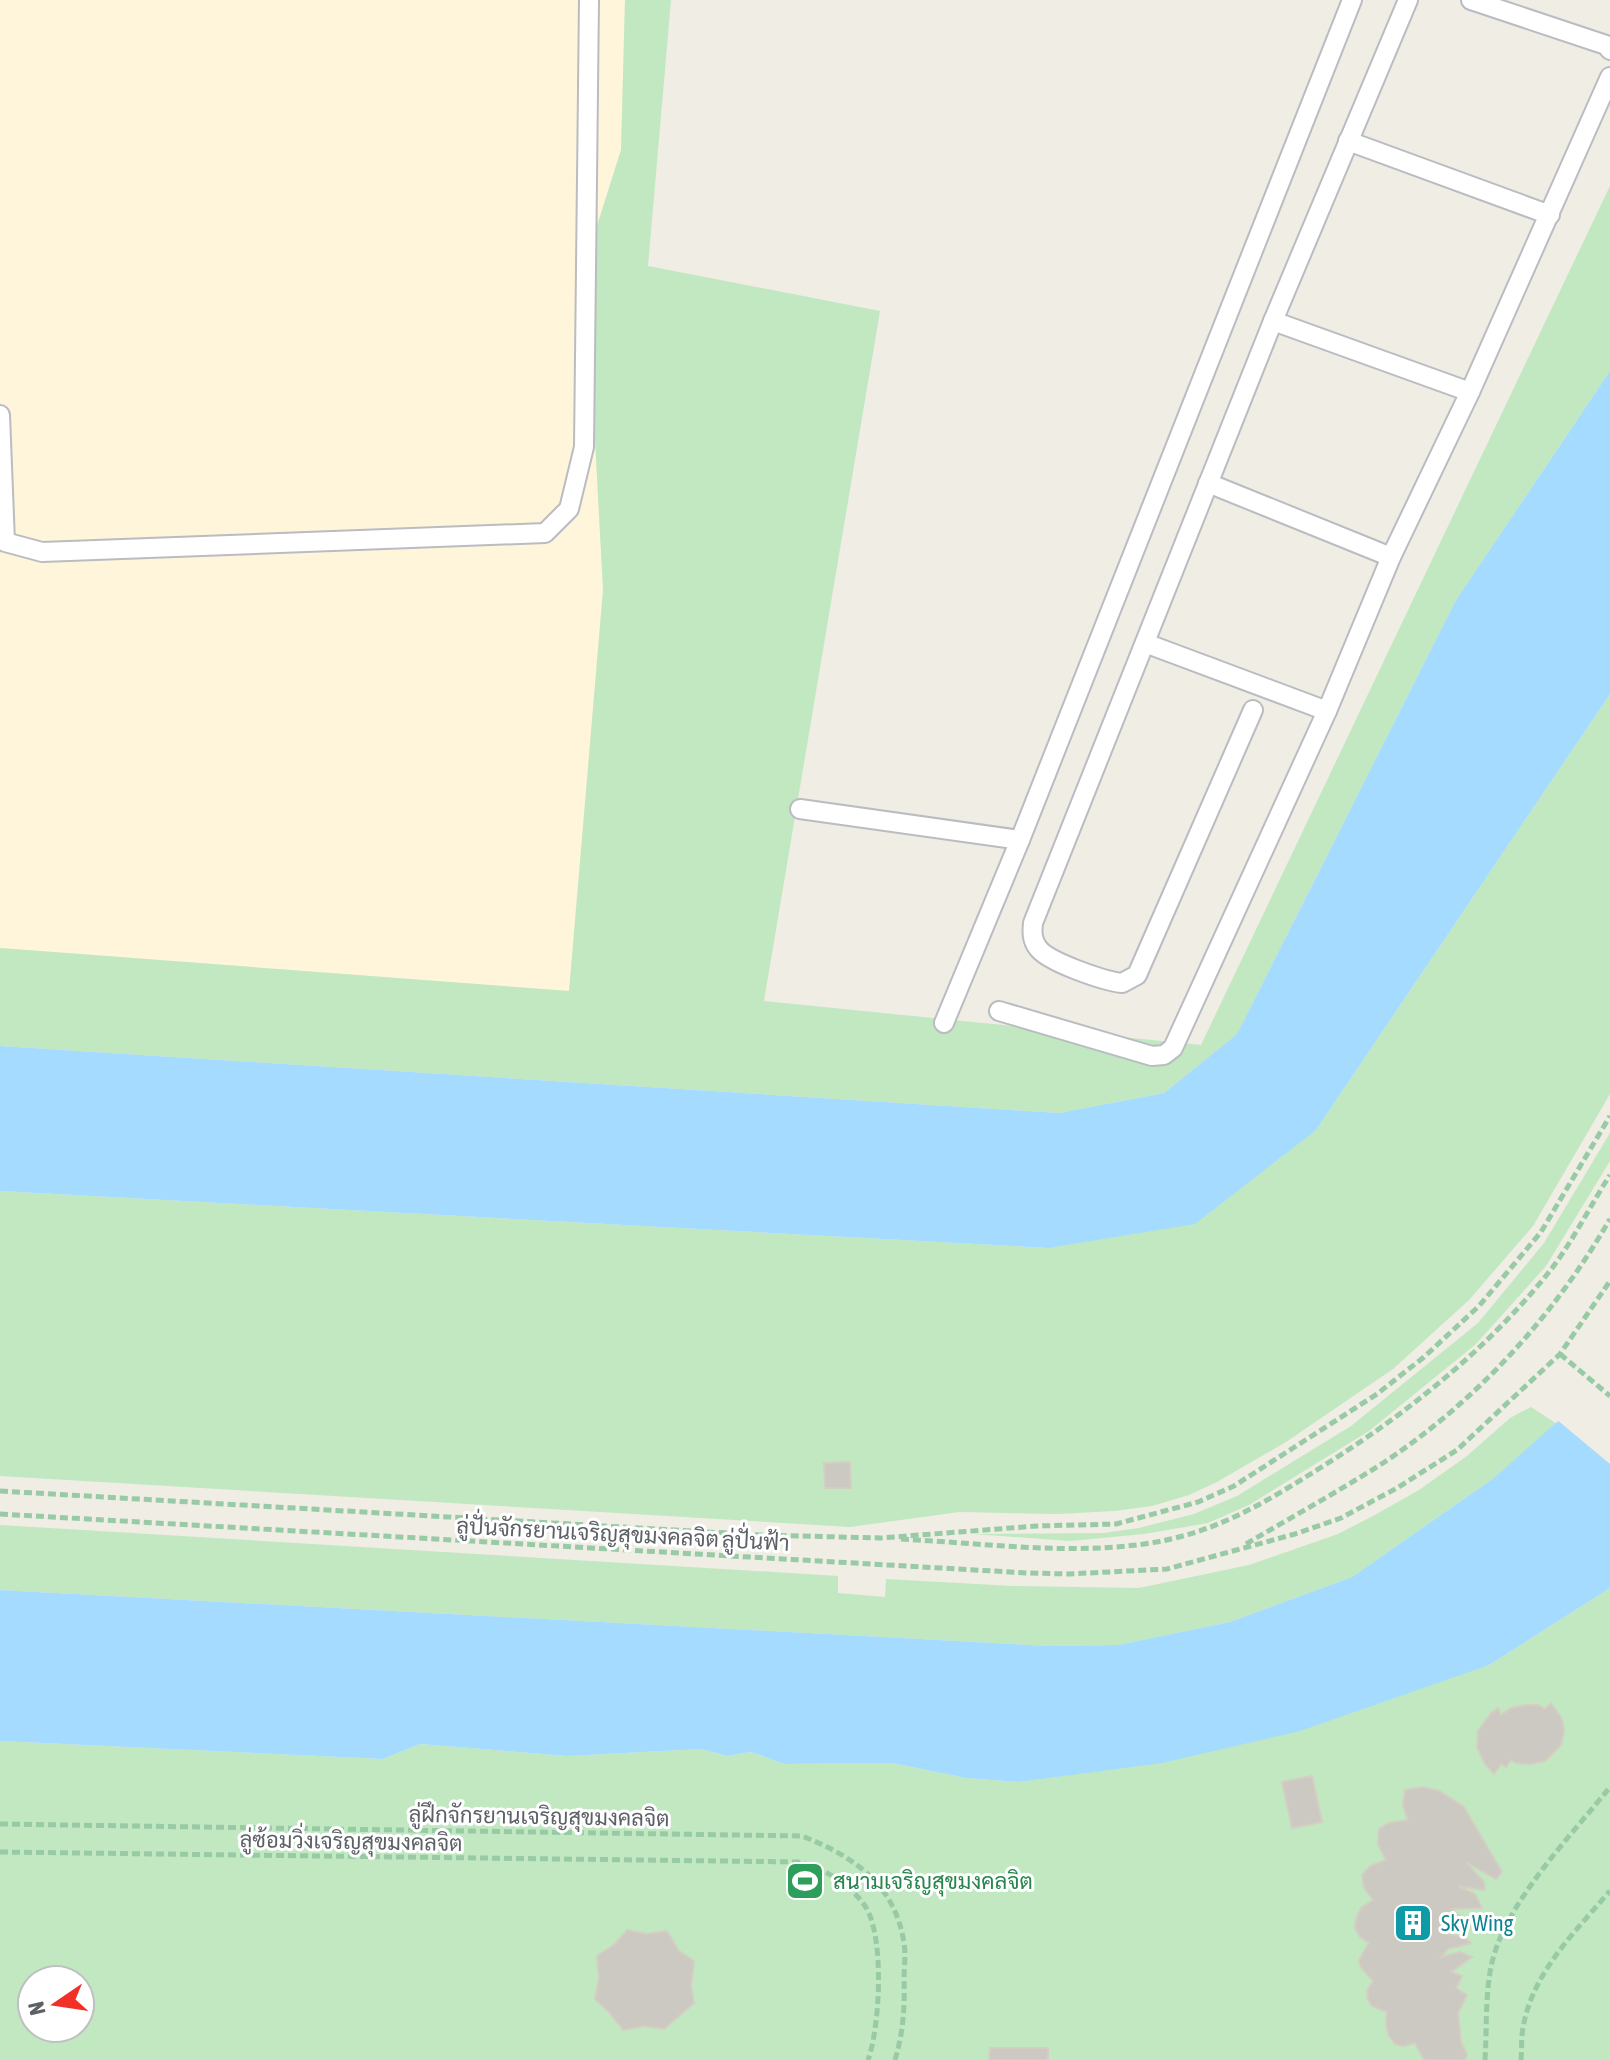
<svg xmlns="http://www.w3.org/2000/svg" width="1610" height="2060" viewBox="0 0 1610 2060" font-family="'Asap Condensed',Sarabun,sans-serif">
	<rect width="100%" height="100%" fill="#efede4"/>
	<path fill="#fff5da" d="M0,0H625L621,150L595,232L594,420L603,590L570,991L0,948Z"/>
	<g fill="#c1e8c0" fill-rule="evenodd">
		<path d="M625,0H671L648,266L880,311L764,1001L1201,1045L1610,186V371L1456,600L1237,1034L1164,1093L1059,1113L0,1046V948L569,991L603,590L594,420L595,232L621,150Z"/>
		<path d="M1610,694V1094L1533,1226L1469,1300L1393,1369L1286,1442L1217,1482L1189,1495L1152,1506L1114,1511L1057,1514L959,1512L850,1527L0,1476V1191L1048,1248L1316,1130ZM850,1462L851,1488H825L824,1463Z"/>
		<path d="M1610,1133V1161L1546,1266L1476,1344L1369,1431L1249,1505L1208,1523L1144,1534L1070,1541L973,1534L1104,1533L1139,1528L1194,1514L1237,1496L1351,1426L1478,1323L1544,1243Z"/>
		<path d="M1531,1407L1557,1424L1494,1478L1352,1577L1230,1622L1118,1645L1051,1646L0,1590V1525L838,1576V1593L885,1597L886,1579L1013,1586L1139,1588L1249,1565L1338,1534L1373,1516L1419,1490L1467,1456L1510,1418Z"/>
		<path d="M1610,1588V2060H0V1741L383,1759L420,1744L567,1756L701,1749L727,1756L751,1752L785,1764L892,1763L966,1778L1019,1782L1069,1775L1489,1665ZM32,1980H80V2028H32Z"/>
	</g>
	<g fill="#a5dbff">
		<path d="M1610,371V694L1316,1130L1195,1224L1048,1248L0,1191V1046L1059,1113L1164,1093L1237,1034L1456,600Z"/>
		<path d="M1610,1375V1588L1489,1665L1300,1731L1162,1763L1019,1782L966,1778L892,1763L785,1764L751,1752L727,1756L701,1749L567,1756L420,1744L383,1759L0,1741V1590L1051,1646L1118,1645L1230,1622L1352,1577L1494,1478Z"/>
	</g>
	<path fill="#efede4" d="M1610,1371V1464L1556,1419Z"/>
	<g fill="#ccc9c3" stroke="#d5cec2" stroke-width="2">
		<path d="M850,1462L851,1488H825L824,1463Z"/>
		<path d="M1551,1703L1562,1719L1564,1731L1561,1745L1545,1761L1530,1764L1516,1763L1511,1760L1506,1767L1501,1764L1494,1774L1485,1764L1477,1747L1478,1731L1491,1713L1498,1708L1501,1715L1511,1708L1526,1705H1538L1545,1709Z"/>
		<path d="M1312,1776L1322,1822L1292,1828L1282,1782Z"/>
		<path d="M1423,1787L1439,1791L1463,1806L1502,1872L1496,1879L1466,1862L1484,1882L1485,1890L1458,1886L1475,1894L1482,1908L1451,1909L1474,1927H1457L1441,1933L1463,1937L1471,1943L1448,1949L1441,1957L1460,1952L1472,1957L1451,1972L1462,1976L1456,1988L1467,1995L1458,2013L1461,2042L1467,2054L1465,2060H1424L1415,2043L1403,2046L1395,2044L1389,2036L1386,2024L1387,2012L1372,2006L1368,2000L1367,1991L1373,1981L1360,1966L1359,1960L1369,1943L1360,1937L1355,1928L1356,1919L1361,1908L1373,1900L1364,1888L1362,1875L1370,1866L1386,1860L1378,1844L1379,1829L1389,1823L1408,1820L1403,1806L1405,1790Z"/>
		<path d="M627,1930L647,1934L667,1931L679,1951L694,1961L691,1986L694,2003L664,2029L644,2026L623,2030L610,2013L595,1999L599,1979L597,1956L615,1944Z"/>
		<path d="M990,2048H1048V2060H989Z"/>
	</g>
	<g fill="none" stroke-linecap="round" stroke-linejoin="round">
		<defs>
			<g id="lane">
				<path d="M1471,0L1606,45L1610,50"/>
				<path d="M1348,141L1550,215"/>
				<path d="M1273,321L1470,392"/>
				<path d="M0,415L5,542L42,552L545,533L569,509L584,447L589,0"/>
				<path d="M1208,483L1391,557"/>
				<path d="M1145,643L1327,711"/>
				<path d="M1253,710L1137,975L1122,983C1104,981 1048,962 1038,948C1032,940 1032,933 1033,923L1273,321L1408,0"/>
				<path d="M800,809L1020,840"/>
				<path d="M999,1011L1152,1056L1164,1055L1173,1048L1327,711L1391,557L1470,392L1610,77"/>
				<path d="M944,1023L1020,840L1352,0"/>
			</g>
		</defs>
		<use href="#lane" stroke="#b9bcc1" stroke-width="22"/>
		<g stroke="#98caa5" stroke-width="5" stroke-dasharray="8 4" stroke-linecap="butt">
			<path d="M1560,1354L1610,1396"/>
			<path d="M0,1491L760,1535L881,1538L1037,1526L1116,1524L1198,1502L1234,1486L1377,1394L1424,1357L1479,1306L1541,1232L1610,1116"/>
			<path d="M0,1514L1028,1573L1069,1574L1167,1569L1295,1534L1341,1518L1397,1488L1457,1450L1560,1354L1610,1281"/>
			<path d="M901,1539C981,1543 1064,1555 1144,1544C1214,1534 1261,1505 1320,1468C1405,1415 1486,1351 1549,1272C1572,1243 1590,1206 1610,1175"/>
			<path d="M1246,1544C1292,1517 1339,1491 1383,1463C1477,1401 1554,1316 1610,1219"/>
			<path d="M0,1824L802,1836C853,1856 895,1884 904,1943C906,1954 904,1968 904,1980C905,2007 903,2034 895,2060"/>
			<path d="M0,1852L798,1862C825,1869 849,1883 865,1906C885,1936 880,2027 868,2060"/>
			<path d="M1485,2060C1487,2030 1485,1997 1491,1967C1503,1905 1571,1836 1610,1787"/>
			<path d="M1521,2060C1522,2050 1521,2038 1523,2028C1532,1973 1575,1932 1610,1891"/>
		</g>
		<use href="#lane" stroke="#fff" stroke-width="18"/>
	</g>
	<defs>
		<symbol id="stadium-square" viewBox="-11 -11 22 22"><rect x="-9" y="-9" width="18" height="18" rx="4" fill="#2e9e5b" stroke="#fff"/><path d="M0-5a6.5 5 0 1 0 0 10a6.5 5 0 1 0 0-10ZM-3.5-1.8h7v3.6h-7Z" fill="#fff"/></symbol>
		<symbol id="building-square" viewBox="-11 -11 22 22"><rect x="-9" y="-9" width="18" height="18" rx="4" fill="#0f9aa8" stroke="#fff"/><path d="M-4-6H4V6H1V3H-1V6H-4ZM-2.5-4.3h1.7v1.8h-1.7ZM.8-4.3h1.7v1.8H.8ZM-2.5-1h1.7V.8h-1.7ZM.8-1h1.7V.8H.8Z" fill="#fff"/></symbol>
	</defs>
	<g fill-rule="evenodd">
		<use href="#stadium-square" x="783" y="1859" width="44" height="44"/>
		<use href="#building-square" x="1391" y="1901" width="44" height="44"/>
	</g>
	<g text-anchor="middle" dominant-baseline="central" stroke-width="6" stroke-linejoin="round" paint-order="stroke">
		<g font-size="22" fill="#5c6166" stroke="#fff">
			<text transform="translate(623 1534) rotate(3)">ลู่ปั่นจักรยานเจริญสุขมงคลจิต ลู่ปั่นฟ้า</text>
			<text transform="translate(539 1816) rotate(1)">ลู่ฝึกจักรยานเจริญสุขมงคลจิต</text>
			<text transform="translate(351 1841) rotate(1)">ลู่ซ้อมวิ่งเจริญสุขมงคลจิต</text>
		</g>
		<g font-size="22" fill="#27864d" stroke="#fff" text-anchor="start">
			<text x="833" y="1881">สนามเจริญสุขมงคลจิต</text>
		</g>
		<g font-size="22" fill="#0d838f" stroke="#fff" text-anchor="start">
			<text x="1441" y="1923">Sky Wing</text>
		</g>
	</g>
	<g transform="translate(56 2004) rotate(257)"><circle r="38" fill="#ffffff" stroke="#bec0c2" stroke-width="2"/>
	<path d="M0-6L14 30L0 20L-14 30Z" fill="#f23028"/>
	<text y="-12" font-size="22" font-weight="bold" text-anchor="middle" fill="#5c6166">N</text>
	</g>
</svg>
